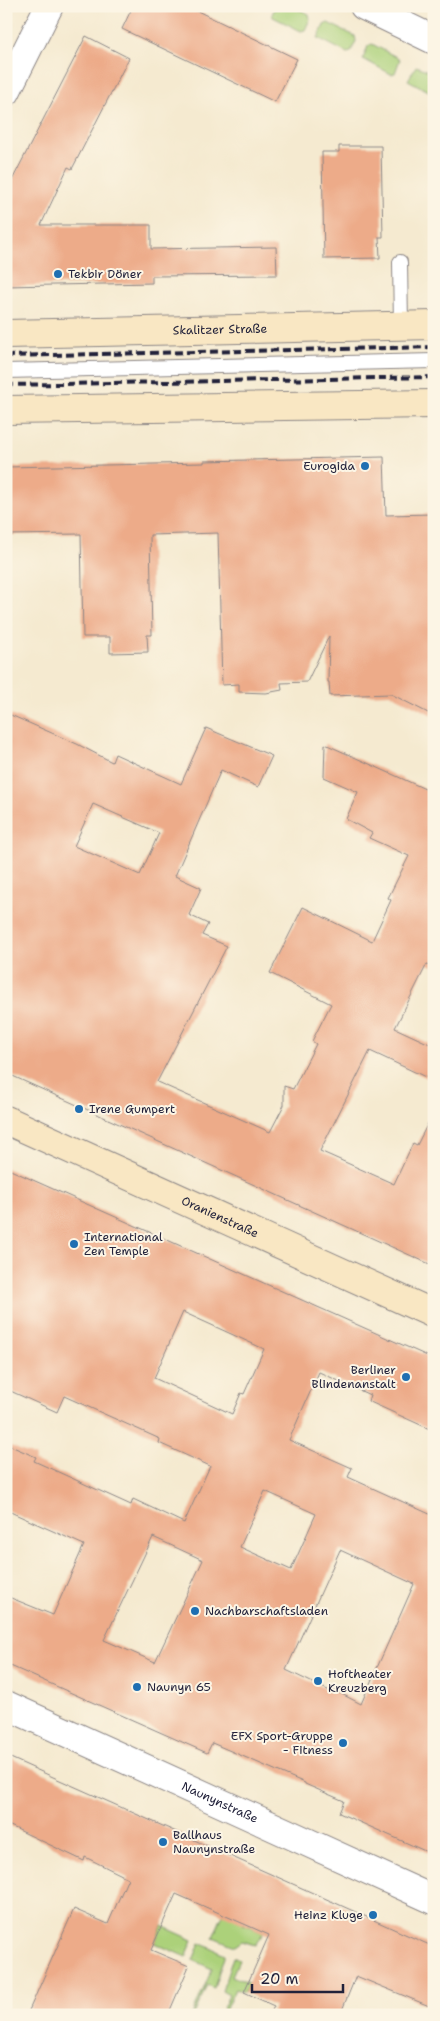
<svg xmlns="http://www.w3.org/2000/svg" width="440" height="2021" viewBox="0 0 440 2021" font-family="'Shantell Sans',sans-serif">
	<rect width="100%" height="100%" fill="#fcf5e5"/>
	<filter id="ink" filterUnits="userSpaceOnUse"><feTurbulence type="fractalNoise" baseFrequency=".02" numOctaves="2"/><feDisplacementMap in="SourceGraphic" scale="10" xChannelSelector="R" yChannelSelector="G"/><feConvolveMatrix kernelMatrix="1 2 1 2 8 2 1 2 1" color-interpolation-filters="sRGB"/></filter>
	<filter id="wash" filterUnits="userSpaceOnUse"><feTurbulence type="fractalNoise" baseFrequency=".0096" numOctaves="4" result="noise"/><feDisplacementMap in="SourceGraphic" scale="20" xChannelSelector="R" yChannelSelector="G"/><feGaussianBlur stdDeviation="1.12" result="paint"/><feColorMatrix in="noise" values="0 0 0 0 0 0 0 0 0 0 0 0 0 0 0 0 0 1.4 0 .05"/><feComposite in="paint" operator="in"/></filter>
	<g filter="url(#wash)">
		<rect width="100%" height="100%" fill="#f5ead0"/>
		<g fill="#acd17a" stroke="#677a5a">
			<path d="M276,6H292L309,14L310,19L305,30L301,31L273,17L272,14Z"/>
			<path d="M328,23L355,36L356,41L351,52L347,53L318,38L324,25Z"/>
			<path d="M372,44L400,59L395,73L391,74L363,59L368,46Z"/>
			<path d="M416,66L434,73V94L408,80Z"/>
			<path d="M224,1912L244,1923L243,1924L264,1932L255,1945L242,1941L235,1946L213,1937Z"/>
			<path d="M162,1926L193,1940L186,1957L154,1943Z"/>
			<path d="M200,1943L225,1954L214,1988L207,1985L194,2015H192L212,1969L193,1960Z"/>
			<path d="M233,1957L239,1960L232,1976L248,1983L244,1992L235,1989L223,2015H220L229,1995L222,1991Z"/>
		</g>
		<g id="blocks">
			<g fill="#edab89" fill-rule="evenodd">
				<path d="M133,6H187L297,59L275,102L122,29Z"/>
				<path d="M86,36L129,58L72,169L68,167L41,225H151V249L276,247L277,275L152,276V283L6,286V192Z"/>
				<path d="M339,146H381L383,237H379L380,258L324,259L322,152H339Z"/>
				<path d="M384,457L386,515L434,514V716L391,694L330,696L329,682H328L329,636L307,682L281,683L282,690L266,693L239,692V684L222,685L218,533L150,535L152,635H147L148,652L110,653V637H83L81,534L6,535V467L204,463V461Z"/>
				<path d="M6,713L77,744L112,762L115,754L181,784L206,728L272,756L258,787L221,770L175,876L201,888L189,915L208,924L202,935L227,946L157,1082L270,1132L284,1105V1086L293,1089L316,1044L312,1041L331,1004L270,973L303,907L372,941L391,900L388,898L409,856L369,838L372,833L346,819L358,792L324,777L325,744L434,793V966L427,964L395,1028L434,1046V1081L370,1051L320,1151L394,1184L413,1143L417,1145L434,1111V1266L6,1073ZM93,804L159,833L140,875L74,846Z"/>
				<path d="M6,1168L434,1359V1431L368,1401L370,1395L319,1372L289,1440L352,1468L348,1477L434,1516V1855L339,1813L344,1801L305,1784V1783L212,1743L207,1753L6,1664V1596L53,1615L84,1545L6,1510V1444L36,1457L34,1461L131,1505L133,1499L184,1523L210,1466L159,1443L160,1439L64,1396L57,1412L6,1389ZM183,1312L264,1349L244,1394L241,1393L232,1414L154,1378ZM265,1491L316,1514L291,1570L240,1547ZM153,1537L203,1560L155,1662L104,1640ZM340,1550L414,1584L361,1704L334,1690L332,1692L286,1670Z"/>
				<path d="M6,1756L434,1947V2008L356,1976L340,2015H270L274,2006L244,1992L269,1935L176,1894L151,1950L189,1966L168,2015H27L74,1909L108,1924L128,1878L85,1857L84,1861L6,1824Z"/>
			</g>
		</g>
	</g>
	<g filter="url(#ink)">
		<use href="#blocks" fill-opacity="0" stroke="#8c8686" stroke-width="1"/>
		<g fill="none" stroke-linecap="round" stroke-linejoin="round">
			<defs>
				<g id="lane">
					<path d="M400,262L401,325"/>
					<path d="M6,371L434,361"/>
				</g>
				<g id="street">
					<path d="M364,6L434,40"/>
					<path d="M6,92L49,6"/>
					<path id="s1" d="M6,1705L434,1900"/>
				</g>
				<g id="secondary">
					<path id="s2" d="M6,334L434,325"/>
					<path d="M6,410L434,404"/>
					<path id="s3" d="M6,1120L434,1314"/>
				</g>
			</defs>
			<use href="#lane" stroke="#8c8686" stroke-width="16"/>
			<use href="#street" stroke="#8c8686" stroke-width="30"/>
			<use href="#secondary" stroke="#8c8686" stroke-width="30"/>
			<use href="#lane" stroke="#fff" stroke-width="14"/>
			<use href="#street" stroke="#fff" stroke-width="28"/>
			<use href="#secondary" stroke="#f9e7c3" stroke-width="28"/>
			<g stroke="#22223b" stroke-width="4" stroke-dasharray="8 4" stroke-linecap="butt">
				<path d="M6,356L434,347"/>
				<path d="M6,385L434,377"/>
			</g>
		</g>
	</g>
	<g fill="#1f6fb2" stroke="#fcf5e5" stroke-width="2">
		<circle cx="58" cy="274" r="5"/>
		<circle cx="365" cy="466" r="5"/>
		<circle cx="79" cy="1109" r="5"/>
		<circle cx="74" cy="1244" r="5"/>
		<circle cx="406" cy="1377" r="5"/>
		<circle cx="195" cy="1611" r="5"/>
		<circle cx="318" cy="1681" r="5"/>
		<circle cx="137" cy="1687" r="5"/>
		<circle cx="343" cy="1743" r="5"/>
		<circle cx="163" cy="1842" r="5"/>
		<circle cx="373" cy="1915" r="5"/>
	</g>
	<g text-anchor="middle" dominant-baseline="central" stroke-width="4" stroke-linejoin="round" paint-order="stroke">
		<g font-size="12" fill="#22223b" stroke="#fcf5e5" text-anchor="start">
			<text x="68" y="274">Tekbir Döner</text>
			<text x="355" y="466" text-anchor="end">Eurogida</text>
			<text x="89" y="1109">Irene Gumpert</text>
			<text x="84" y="1237">International<tspan x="84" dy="14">Zen Temple</tspan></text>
			<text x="396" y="1370" text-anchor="end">Berliner<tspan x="396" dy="14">Blindenanstalt</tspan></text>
			<text x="205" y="1611">Nachbarschaftsladen</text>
			<text x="328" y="1674">Hoftheater<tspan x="328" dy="14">Kreuzberg</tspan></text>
			<text x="147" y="1687">Naunyn 65</text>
			<text x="333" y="1736" text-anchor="end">EFX Sport-Gruppe<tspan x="333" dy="14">- Fitness</tspan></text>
			<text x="173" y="1835">Ballhaus<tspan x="173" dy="14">Naunynstraße</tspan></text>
			<text x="363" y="1915" text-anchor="end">Heinz Kluge</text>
		</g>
		<g font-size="12" fill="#22223b" stroke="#fcf5e5">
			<text stroke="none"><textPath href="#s2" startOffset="214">Skalitzer Straße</textPath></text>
			<text stroke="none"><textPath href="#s3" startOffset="235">Oranienstraße</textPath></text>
			<text stroke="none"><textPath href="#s1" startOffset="235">Naunynstraße</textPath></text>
		</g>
	</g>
	<rect width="440" height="2021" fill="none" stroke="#fcf5e5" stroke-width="25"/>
	<path d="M252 1984v8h91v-8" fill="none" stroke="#22223b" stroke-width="2.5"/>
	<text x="260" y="1984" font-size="15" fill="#22223b" stroke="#fcf5e5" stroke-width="4" paint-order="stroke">20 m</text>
</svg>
